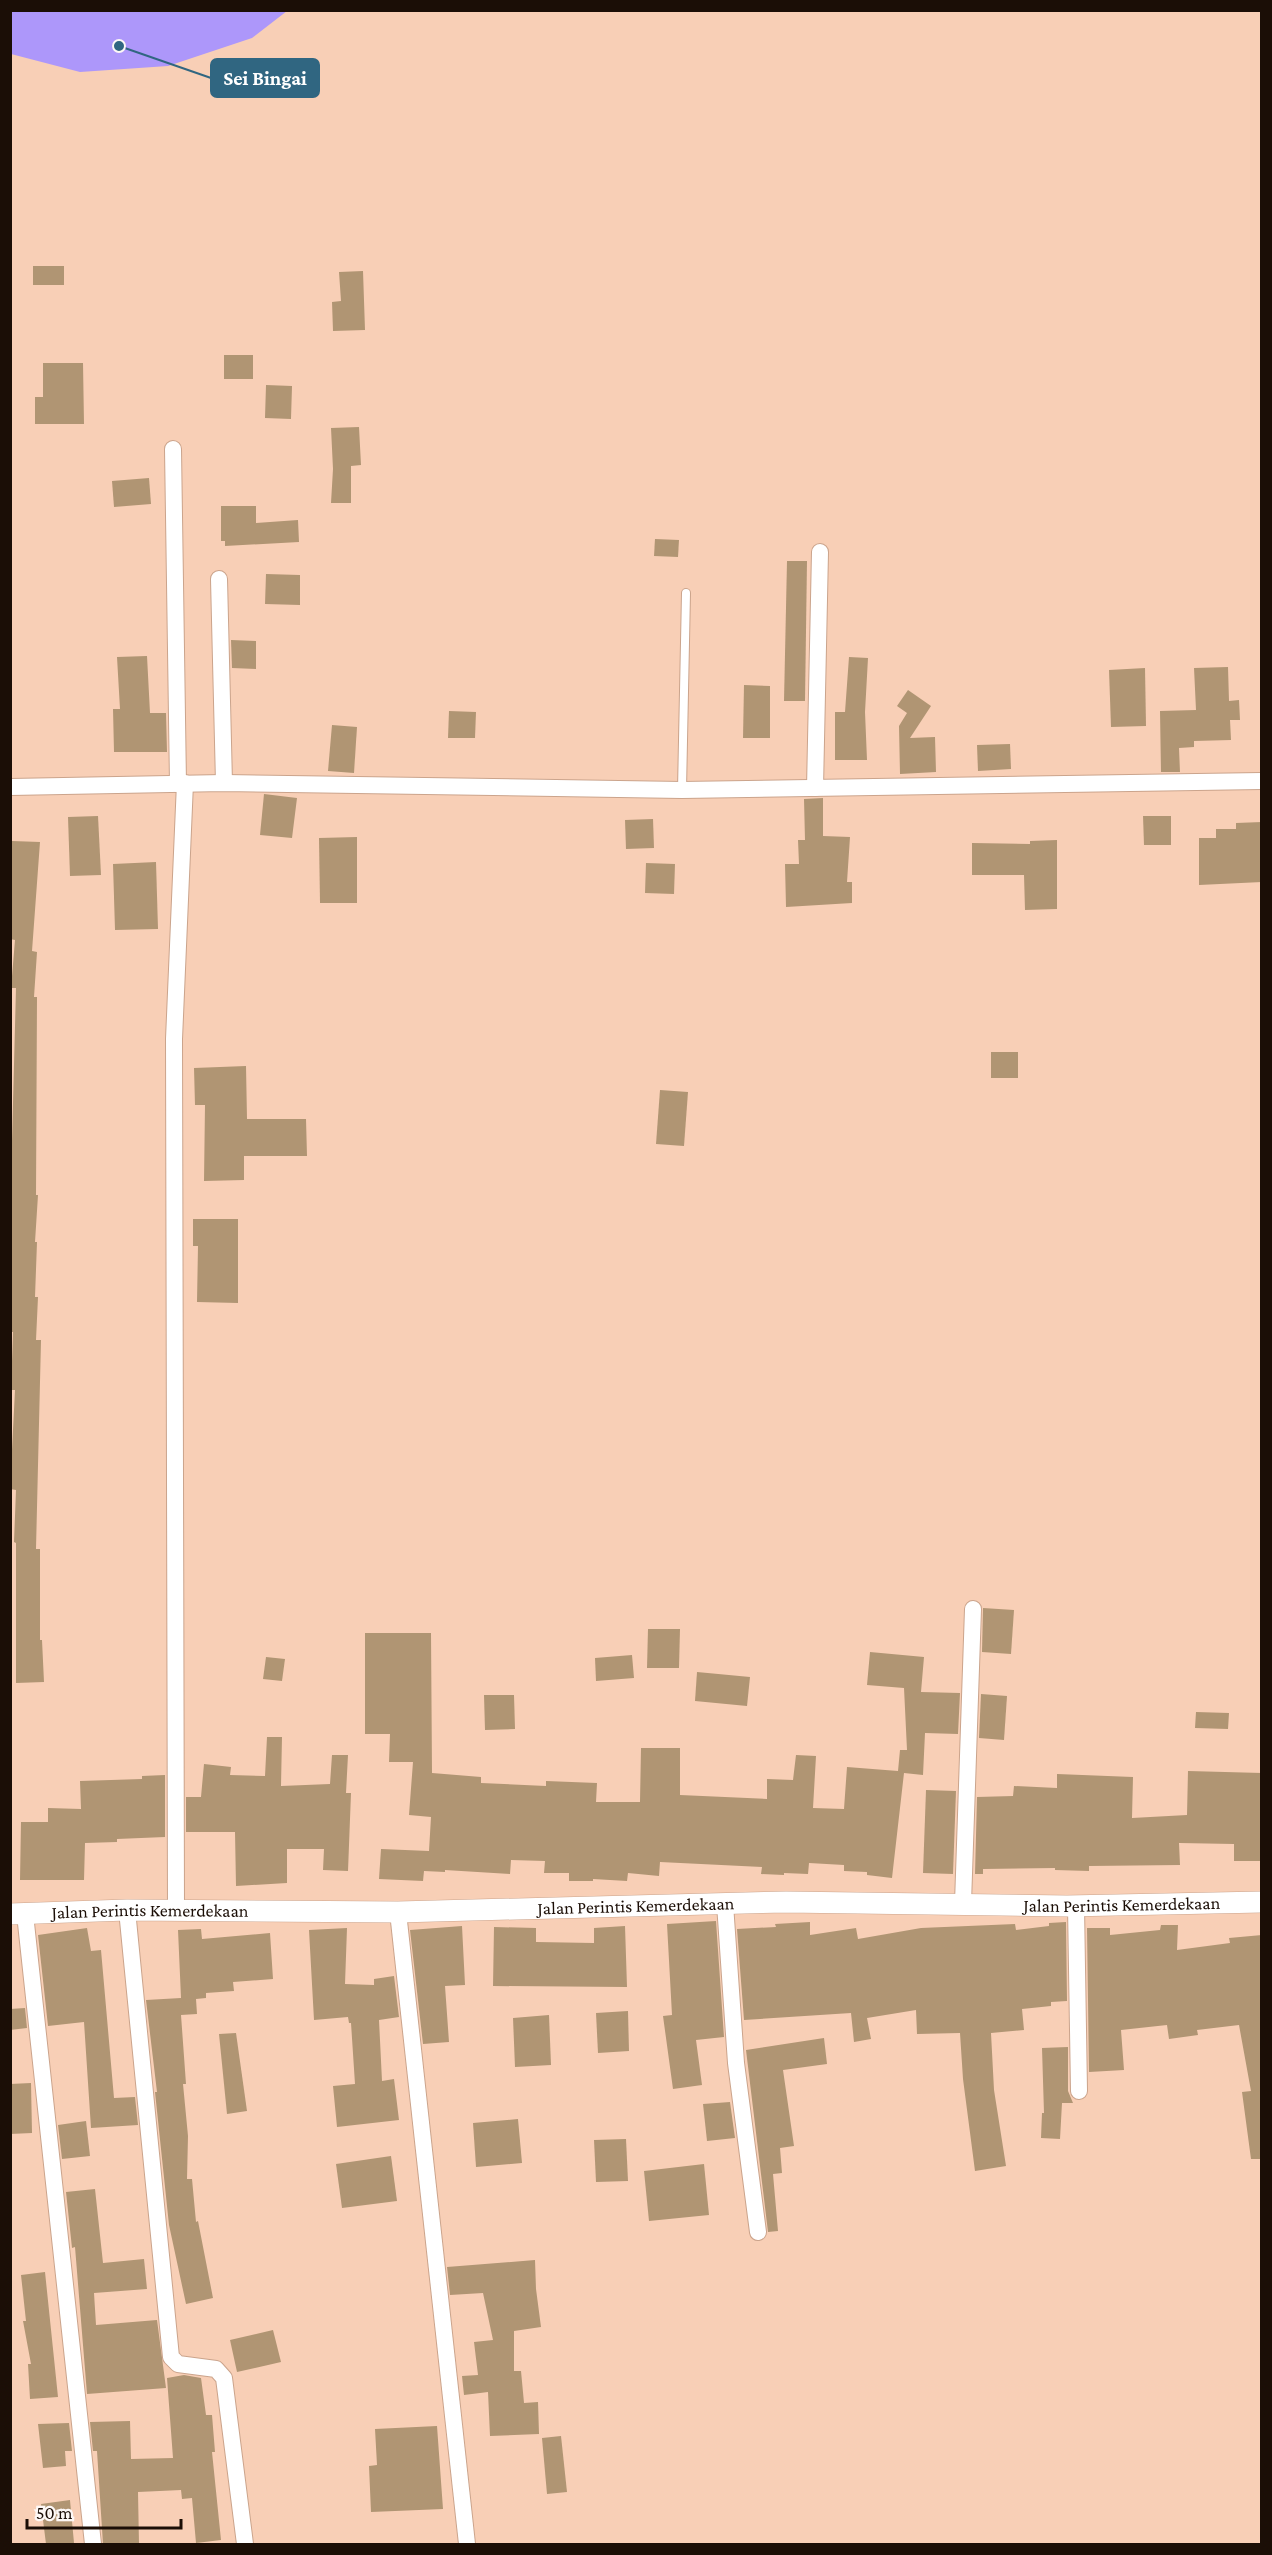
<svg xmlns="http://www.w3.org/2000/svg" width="1272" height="2555" viewBox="0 0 1272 2555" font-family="'Crimson Pro',serif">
	<rect width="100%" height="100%" fill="#f8cfb6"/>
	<path fill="#ad97fa" d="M10,11L11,10L287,11L252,38L168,66L80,72L11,54Z"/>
	<g fill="#b09573">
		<rect x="33" y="266" width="31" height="19"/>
		<path d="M363,271L365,330L333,331L332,302L341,301L339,272Z"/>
		<rect x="224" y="355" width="29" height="24"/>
		<path d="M43,363H83L84,424H35V397H43Z"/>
		<path d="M266,385L292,386L291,419L265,418Z"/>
		<path d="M359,427L361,465L351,466V503H331L333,469L331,428Z"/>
		<path d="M149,478L151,504L114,507L112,481Z"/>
		<path d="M221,506H256V523L298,520L299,542L225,546V541H221Z"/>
		<path d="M655,539L679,540L678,557L654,556Z"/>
		<path d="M787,561H807L805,701H784Z"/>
		<path d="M266,574L300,575V605L265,604Z"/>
		<path d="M231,640L256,641V669L232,668Z"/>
		<path d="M147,656L150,713H166L167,752H114L113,709H120L117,657Z"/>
		<path d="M849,657L868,658L865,712L867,760H835V712H845Z"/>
		<path d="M1228,667L1229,701L1239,700L1240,720H1230L1231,740L1194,741V747L1179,748L1180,772H1161L1160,711L1196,710L1194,668Z"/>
		<path d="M1145,668L1146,726L1111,727L1109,670Z"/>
		<path d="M744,685L770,686V738H743Z"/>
		<path d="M908,690L931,706L910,738L935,737L936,772L900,774L899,726L907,713L897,706Z"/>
		<path d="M449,711L476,712L475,738H448Z"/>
		<path d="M332,725L357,727L354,773L328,771Z"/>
		<path d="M1010,744L1011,769L978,771L977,745Z"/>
		<path d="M264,794L297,798L292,838L260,835Z"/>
		<path d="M823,798V836L850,837L847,882H852V903L786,907L785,864H799L798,840H805L804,799Z"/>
		<path d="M98,816L101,875L70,876L68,817Z"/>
		<path d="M1143,816H1171V845H1144Z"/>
		<path d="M653,819L654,848L626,849L625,820Z"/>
		<path d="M1262,822V882L1199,885V838H1216V829H1236V823Z"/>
		<path d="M357,837V903H320L319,838Z"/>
		<path d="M1057,840V909L1025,910L1024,875H972V843L1030,844V841Z"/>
		<path d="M12,841L40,842L32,951L37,952L34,997H37L36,1195H38L35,1242H37L35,1297H38L36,1340H41L36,1549H40V1640H42L44,1682L16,1683V1543L14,1542L16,1490L10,1489L15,1390H11L13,1332H10V1217L16,988H11L15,940L10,939Z"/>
		<path d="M156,862L158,929L115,930L113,864Z"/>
		<path d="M646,863L675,864L674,894L645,893Z"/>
		<rect x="991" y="1052" width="27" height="26"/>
		<path d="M246,1066L247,1119H306L307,1156H244V1180L204,1181L205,1105H195L194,1068Z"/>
		<path d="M660,1090L688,1092L684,1146L656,1144Z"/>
		<path d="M193,1219H238V1303L197,1302L198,1246H193Z"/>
		<path d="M983,1608L1014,1610L1011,1654L982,1652Z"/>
		<path d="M648,1629H680L679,1668H647Z"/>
		<path d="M365,1633H431L432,1773L481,1777V1783L546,1786V1781L597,1783L596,1802H640L641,1748H680V1795L767,1799V1779L793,1780L796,1755L816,1756L813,1808L844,1809L847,1767L898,1771L900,1750H907L904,1688L867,1685L870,1652L924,1657L921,1692L960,1693L958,1734L925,1733L923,1775L904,1773L892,1878L867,1875V1872L844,1871V1865L809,1863L808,1874L784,1873V1875L761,1874L762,1867L660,1862L659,1876L628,1873L627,1881L593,1879V1881H569V1873H544L545,1861L511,1860L510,1874L445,1870V1872L424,1871L423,1881L379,1879L381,1849L429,1851L431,1817L409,1815L413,1762H389L390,1734H365Z"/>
		<path d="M632,1655L634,1678L596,1681L595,1658Z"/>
		<path d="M266,1657L285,1659L282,1681L263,1679Z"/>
		<path d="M697,1672L750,1677L747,1706L695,1701Z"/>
		<path d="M981,1694L1007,1696L1004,1740L979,1738Z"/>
		<path d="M484,1695H514L515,1729L485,1730Z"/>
		<path d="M1196,1712L1229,1713L1228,1729L1195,1728Z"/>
		<path d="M267,1737H282L281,1786L330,1784L332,1755H348L346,1793H351L348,1871L323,1870L324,1849H287V1883L236,1886L235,1832H186V1797H201L204,1764L231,1767L230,1775L265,1776Z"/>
		<path d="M1188,1771L1262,1773V1861H1234V1844L1179,1843L1180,1865L1089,1866V1871L1055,1870V1868L983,1869V1874H975L977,1797L1013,1796L1014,1786L1057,1788V1774L1133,1777L1132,1818L1187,1815Z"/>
		<path d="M165,1775V1837L117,1839V1842L85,1843L84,1880H20L21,1822H48V1808L81,1809L80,1781L142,1779V1776Z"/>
		<path d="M926,1790L956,1791L953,1874L923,1873Z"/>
		<path d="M716,1921L724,2037L696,2040L702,2085L673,2089L663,2016L672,2015L667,1924Z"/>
		<path d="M810,1922V1935L856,1928L858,1939L921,1928L1015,1924L1016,1930L1049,1926V1923L1066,1922L1067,2001L1051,2002V2006L1022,2009L1024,2030L991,2033L994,2090L1006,2166L975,2171L963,2079L960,2033L917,2034L916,2010L867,2018L871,2039L854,2042L851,2013L744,2020L737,1929L776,1927L775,1924Z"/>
		<path d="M1161,1925H1178L1177,1950L1230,1943L1229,1938L1262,1935V2159H1251L1242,2092L1251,2091L1239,2025L1197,2030L1198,2035L1169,2039L1167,2025L1121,2030L1124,2070L1089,2072L1087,1928H1110V1935L1160,1930Z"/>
		<path d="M462,1926L465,1985L445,1986L449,2042L423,2044L410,1930Z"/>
		<path d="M625,1926L627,1987L493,1986L494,1927L536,1928V1942L594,1943V1928Z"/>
		<path d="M87,1928L91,1951L101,1950L114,2098L135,2097L138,2125L91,2128L84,2022L48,2026L38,1935Z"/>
		<path d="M347,1928L345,1984L374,1985V1979L394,1976L399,2017L379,2020L382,2081L394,2079L399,2120L337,2127L333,2086L355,2084L351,2023H349L348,2017L314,2020L309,1930Z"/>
		<path d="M201,1929L202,1939L270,1933L273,1979L233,1982L234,1991L206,1993V1998L196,1999L197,2014L181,2015L186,2084H183L188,2136L187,2179H192L196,2222L198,2221L213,2298L186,2304L169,2225L155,2092H157L146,2000L181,1998L178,1930Z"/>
		<path d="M25,2008L27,2028L10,2030V2009Z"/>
		<path d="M628,2011L629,2051L598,2053L596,2013Z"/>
		<path d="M549,2015L551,2065L515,2067L513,2018Z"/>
		<path d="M236,2033L247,2111L227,2114L219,2034Z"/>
		<path d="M824,2038L827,2064L783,2070L794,2146L780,2148L782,2173L773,2174L778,2231L768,2232L746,2050Z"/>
		<path d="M1068,2047V2091L1073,2103H1062L1060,2139L1041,2138L1042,2113H1044L1042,2048Z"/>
		<path d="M31,2083L32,2133L10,2134V2084Z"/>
		<path d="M730,2102L735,2138L707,2141L703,2104Z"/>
		<path d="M518,2119L522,2163L476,2167L473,2123Z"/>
		<path d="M86,2121L90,2156L62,2159L58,2125Z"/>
		<path d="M626,2139L628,2181L596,2182L594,2140Z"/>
		<path d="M391,2156L397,2201L342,2208L336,2164Z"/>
		<path d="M704,2164L709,2215L649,2221L644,2171Z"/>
		<path d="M95,2189L103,2263L144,2259L147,2289L94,2293L96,2325L157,2320L166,2388L87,2394L75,2247L72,2248L66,2192Z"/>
		<path d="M535,2260L536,2289L541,2327L514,2331V2371H521L524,2403L538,2402L539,2434L490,2436L488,2392L464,2395L462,2376L478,2375L474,2342L493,2340L483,2293L450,2295L447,2267Z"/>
		<path d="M45,2272L58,2397L30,2399L28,2364H31L23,2321H26L21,2275Z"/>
		<path d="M273,2330L281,2362L237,2372L230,2340Z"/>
		<path d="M184,2375L201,2378L206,2415H212L215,2452H212L221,2540L196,2543L192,2498L182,2499L181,2490L138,2492L139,2544H103L97,2451H93L90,2422L130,2421L131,2459L173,2458L167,2378Z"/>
		<path d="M69,2423L72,2451H65L66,2466L43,2468L38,2424Z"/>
		<path d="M437,2426L443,2509L371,2512L369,2466L377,2465L375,2429Z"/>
		<path d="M561,2436L567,2492L547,2494L542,2438Z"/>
		<path d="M70,2500L74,2543L46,2544L41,2504Z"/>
	</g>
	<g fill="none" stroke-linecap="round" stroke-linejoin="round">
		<defs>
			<path id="service" d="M682,790L686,593"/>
			<g id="minor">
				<path d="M173,449L178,784"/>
				<path d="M219,579L224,783"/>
				<path d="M10,787L224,783L682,790L1262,781"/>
				<path d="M815,788L820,552"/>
				<path d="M963,1903L973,1609"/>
				<path d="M725,1904L736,2063L758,2232"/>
				<path d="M1076,1906L1079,2091"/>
				<path d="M127,1910L171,2357L178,2364L216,2369L224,2378L245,2544"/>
				<path d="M176,1910L174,1039L185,783"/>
				<path d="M398,1912L467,2544"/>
				<path d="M25,1914L93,2544"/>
			</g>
			<g id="tertiary">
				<path id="s1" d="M10,1914L127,1910L398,1912L786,1902L1067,1906L1262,1902"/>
			</g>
		</defs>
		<use href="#service" stroke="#cba48c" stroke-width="10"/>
		<use href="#minor" stroke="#cba48c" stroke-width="18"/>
		<use href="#tertiary" stroke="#cba48c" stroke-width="22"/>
		<use href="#service" stroke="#fff" stroke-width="8"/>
		<use href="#minor" stroke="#fff" stroke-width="16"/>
		<use href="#tertiary" stroke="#fff" stroke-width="21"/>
	</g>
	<g text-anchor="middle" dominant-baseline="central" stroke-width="6" stroke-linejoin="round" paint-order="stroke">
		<g font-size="18" fill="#1b0e06" stroke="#fdf8f6">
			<text stroke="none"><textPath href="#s1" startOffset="1112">Jalan Perintis Kemerdekaan</textPath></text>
			<text stroke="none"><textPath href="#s1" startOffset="626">Jalan Perintis Kemerdekaan</textPath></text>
			<text stroke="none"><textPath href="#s1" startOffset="140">Jalan Perintis Kemerdekaan</textPath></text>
		</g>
	</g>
	<path fill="none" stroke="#306681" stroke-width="2" d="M119 46L211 78"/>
	<circle fill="#306681" stroke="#fdf8f6" stroke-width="2" cx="119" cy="46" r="6"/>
	<rect fill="#306681" stroke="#306681" stroke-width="2" x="211" y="59" width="108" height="38" rx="6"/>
	<g font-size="20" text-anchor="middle" font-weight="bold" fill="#fff">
		<text x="265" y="85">Sei Bingai</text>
	</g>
	<rect width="1272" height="2555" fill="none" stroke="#1b0e06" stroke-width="24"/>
	<path d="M27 2519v9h154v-9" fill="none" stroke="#1b0e06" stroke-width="3"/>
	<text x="36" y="2519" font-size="18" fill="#1b0e06" stroke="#fdf8f6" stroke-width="4.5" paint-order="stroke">50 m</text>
</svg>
